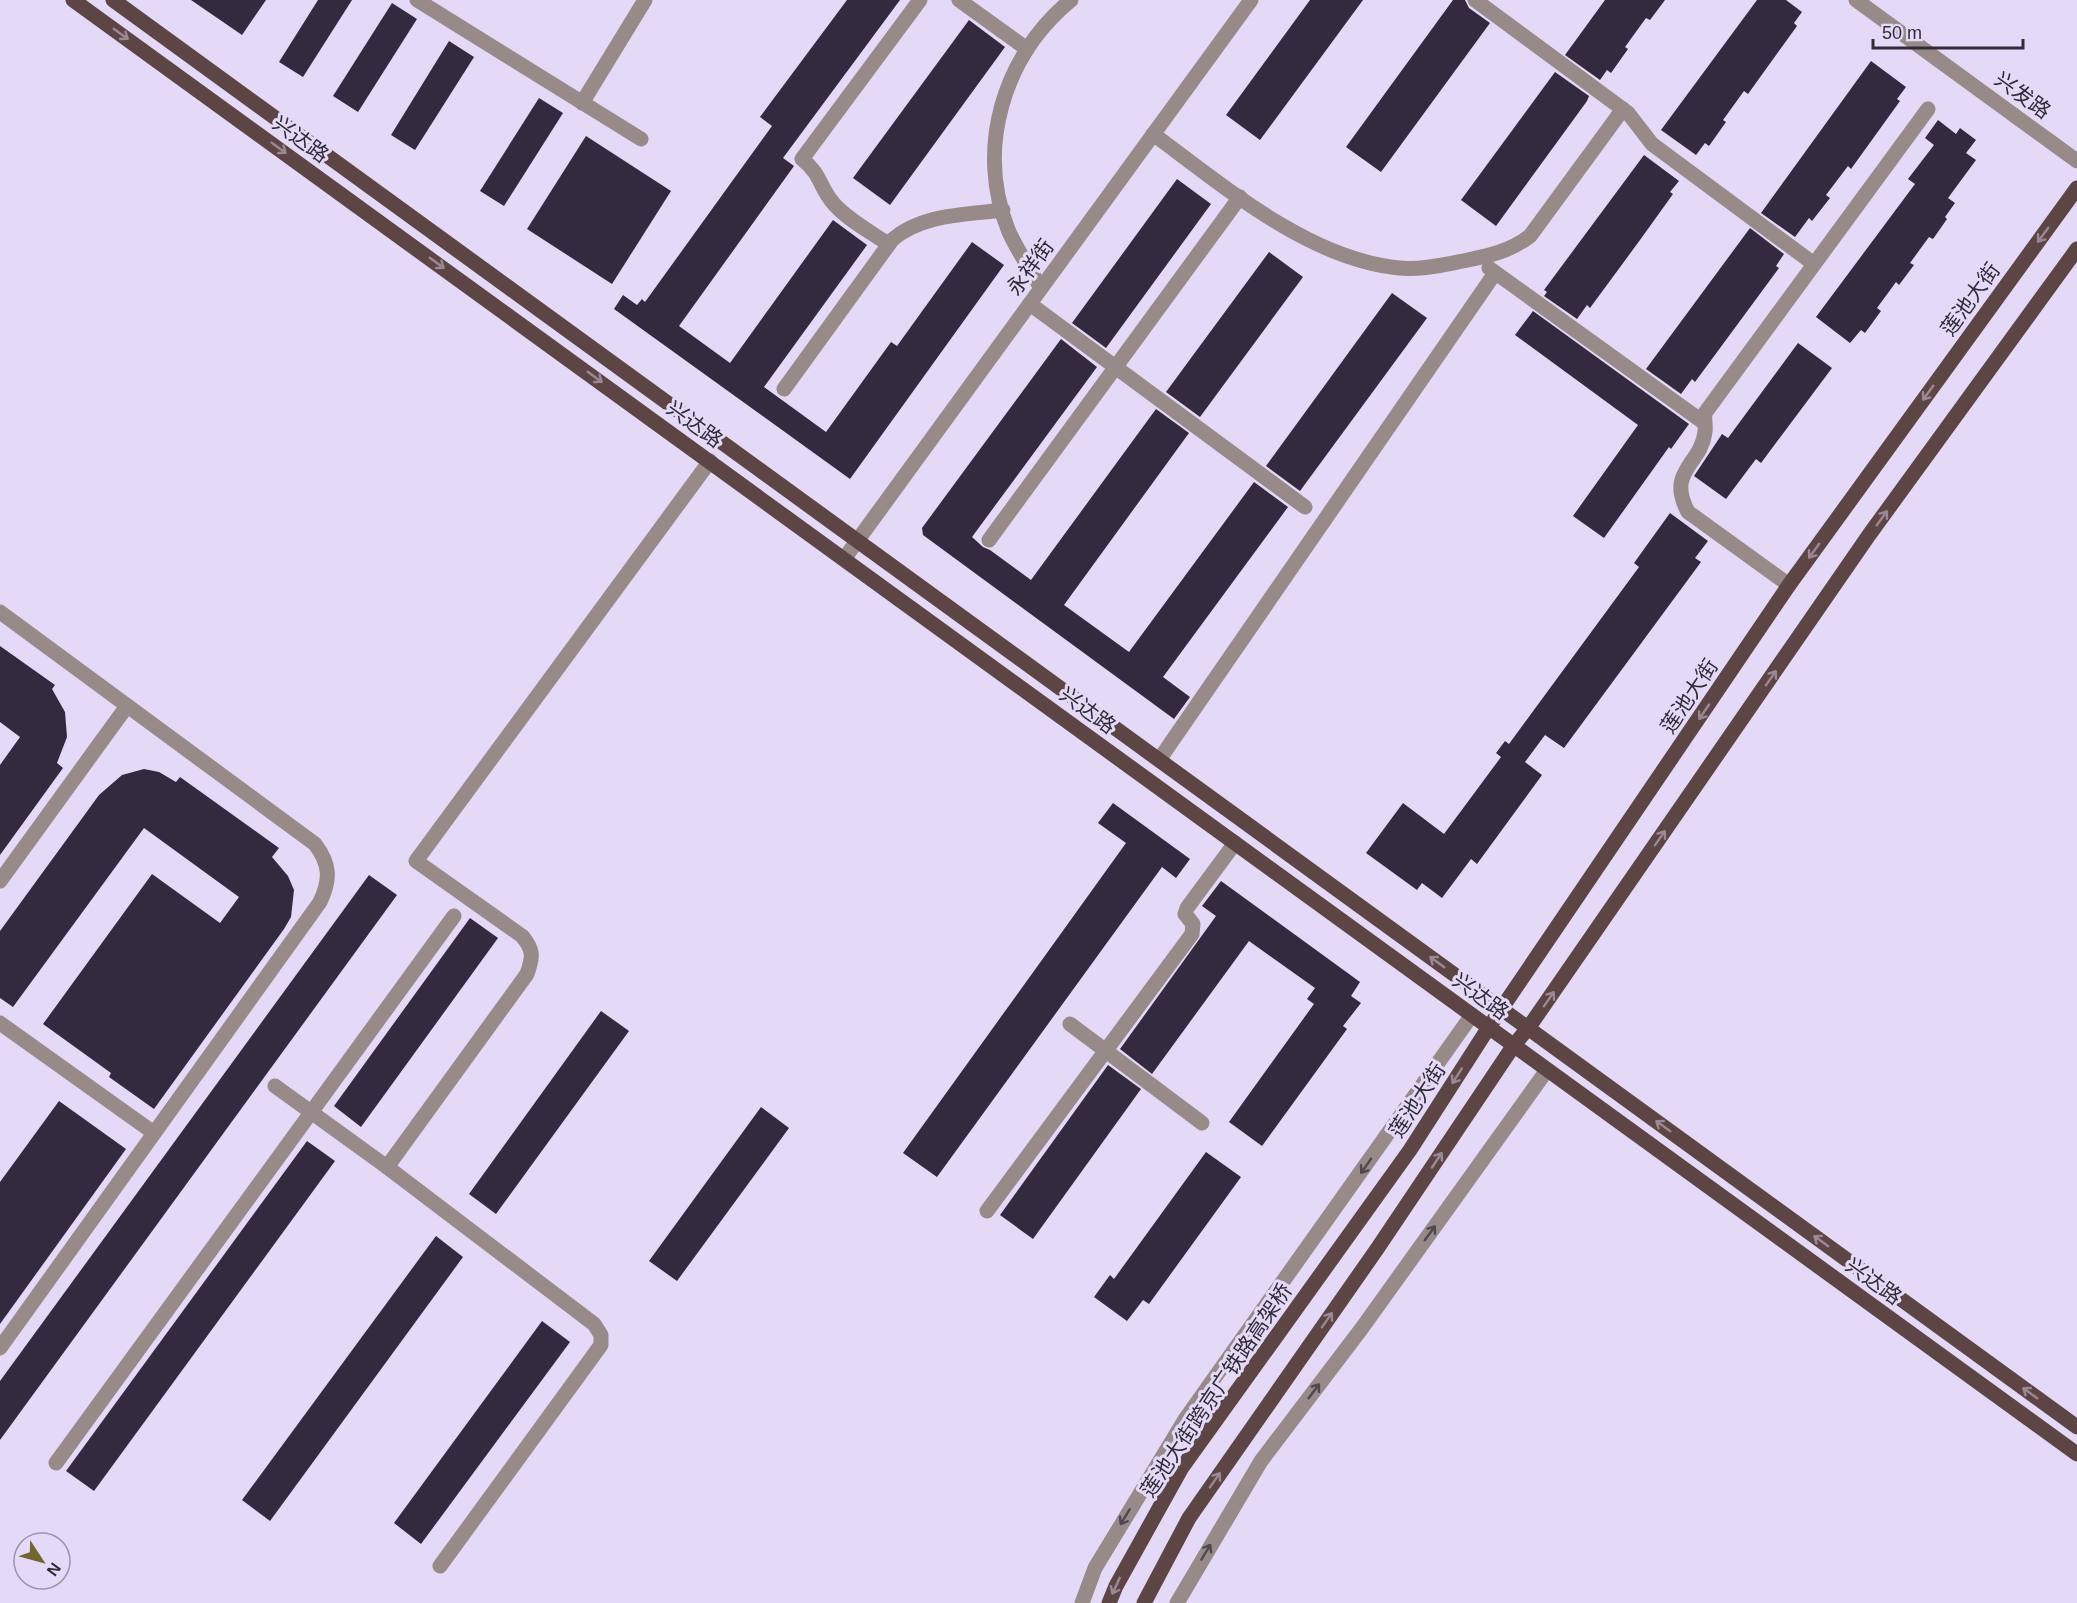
<svg xmlns="http://www.w3.org/2000/svg" width="2077" height="1603" viewBox="0 0 2077 1603" font-family="Helvetica,'Noto Sans SC',sans-serif">
	<rect width="100%" height="100%" fill="#e4d9f6"/>
	<g fill="#332a40">
		<path d="M191,0H266L242,35Z"/>
		<path d="M318,0H352L303,77L279,62Z"/>
		<path d="M847,0H900L783,158L794,166L679,326L730,363L833,220L867,245L764,387L826,432L891,342L897,346L972,242L1004,265L850,479L614,309L623,295L637,305L642,299L645,302L772,126L760,117Z"/>
		<path d="M1310,0H1363L1260,140L1226,115Z"/>
		<path d="M1453,0H1465L1469,8L1490,23L1381,172L1346,147Z"/>
		<path d="M1605,0H1665L1650,20L1646,18L1625,47L1628,49L1611,73L1607,70L1600,80L1565,55Z"/>
		<path d="M1757,0H1786L1802,12L1794,23L1797,26L1748,94L1744,91L1723,120L1726,122L1709,146L1705,143L1696,155L1661,130Z"/>
		<path d="M392,3L417,19L358,112L333,96Z"/>
		<path d="M969,20L1005,47L890,205L853,178Z"/>
		<path d="M449,41L474,57L415,150L391,135Z"/>
		<path d="M1871,61L1906,87L1897,99L1900,101L1851,169L1848,166L1826,195L1830,198L1812,221L1809,218L1795,237L1761,213Z"/>
		<path d="M1555,72L1589,96L1587,101L1496,226L1461,200Z"/>
		<path d="M539,98L563,113L504,206L480,191Z"/>
		<path d="M1938,120L1956,134L1960,128L1976,140L1966,153L1976,160L1948,198L1955,203L1945,217L1947,219L1933,239L1929,237L1910,263L1914,265L1899,285L1896,282L1877,308L1881,311L1865,333L1861,330L1850,343L1816,317L1915,184L1908,179L1934,145L1925,138Z"/>
		<path d="M586,136L671,191L612,284L527,229Z"/>
		<path d="M1644,155L1679,181L1670,192L1673,194L1640,240L1590,308L1587,305L1577,319L1544,296L1547,292L1544,290Z"/>
		<path d="M1177,179L1211,204L1106,348L1072,323Z"/>
		<path d="M1750,228L1784,254L1776,266L1779,268L1695,382L1692,379L1681,394L1646,369Z"/>
		<path d="M1269,252L1303,277L1200,417L1166,392Z"/>
		<path d="M1392,293L1427,318L1300,491L1266,466Z"/>
		<path d="M1533,311L1689,424L1671,449L1669,447L1604,538L1573,516L1638,425L1515,335Z"/>
		<path d="M1061,339L1097,367L972,537L983,547L990,550L1031,580L1156,409L1189,433L1064,605L1129,652L1254,482L1288,507L1163,677L1190,697L1174,719L923,535L922,528Z"/>
		<path d="M1798,343L1832,368L1761,463L1756,459L1726,499L1694,476L1722,434L1728,438Z"/>
		<path d="M1670,513L1708,541L1695,558L1701,562L1564,748L1545,735L1525,762L1542,775L1477,864L1471,859L1442,898L1422,883L1417,890L1366,853L1403,803L1444,834L1501,757L1496,753L1505,741L1509,744L1639,567L1634,563Z"/>
		<path d="M0,646L55,685L52,689L65,712L67,737L57,763L63,768L0,855V765L20,737L0,722Z"/>
		<path d="M144,769L159,772L176,782L180,777L279,848L272,857L288,876L294,890L291,917L284,929L154,1109L109,1077L111,1073L43,1024L152,874L220,923L239,897L144,828L13,1007L0,998V931L99,795L122,775Z"/>
		<path d="M1113,803L1190,859L1176,878L1162,867L937,1177L903,1153L1126,843L1098,823Z"/>
		<path d="M369,875L397,895L0,1440V1381Z"/>
		<path d="M1221,881L1360,982L1351,996L1361,1003L1343,1026L1347,1029L1262,1146L1229,1122L1314,1004L1307,999L1315,988L1249,941L1152,1074L1120,1049L1216,916L1202,906Z"/>
		<path d="M470,918L498,938L361,1127L334,1106Z"/>
		<path d="M601,1011L629,1031L496,1214L469,1194Z"/>
		<path d="M1108,1065L1141,1089L1033,1239L1000,1215Z"/>
		<path d="M59,1101L126,1149L0,1324V1182Z"/>
		<path d="M761,1107L789,1128L677,1281L649,1261Z"/>
		<path d="M307,1141L335,1161L94,1491L66,1471Z"/>
		<path d="M1206,1152L1241,1177L1149,1304L1143,1300L1127,1321L1094,1297L1110,1275L1114,1279Z"/>
		<path d="M436,1236L463,1257L270,1521L242,1500Z"/>
		<path d="M542,1321L570,1342L421,1544L394,1523Z"/>
	</g>
	<g fill="none" stroke-linecap="round" stroke-linejoin="round">
		<g stroke="#998a8a" stroke-width="15">
			<path d="M417,0L641,139"/>
			<path d="M959,0L1027,49"/>
			<path d="M1475,0L1628,113L1652,144L1814,264"/>
			<path d="M1856,0L2077,161"/>
			<path d="M582,103L645,0"/>
			<path d="M1153,134C1224,186 1308,259 1399,268C1420,270 1442,265 1463,261C1488,256 1509,252 1530,236L1623,109"/>
			<path d="M888,244C871,232 848,220 834,204C819,187 822,175 802,159L920,0"/>
			<path d="M1489,268L1703,422"/>
			<path d="M1041,288C1030,270 1018,251 1009,232C975,149 1003,56 1071,0"/>
			<path d="M1030,304L1305,507"/>
			<path d="M784,389L892,240C921,214 965,215 1003,210"/>
			<path d="M989,540L1240,197"/>
			<path d="M844,559L1251,0"/>
			<path d="M1789,585L1688,512C1666,471 1701,465 1705,432C1706,426 1704,420 1705,413L1928,109"/>
			<path d="M0,612L315,844C330,864 331,879 320,902L0,1348"/>
			<path d="M1159,760L1495,273"/>
			<path d="M0,881L127,706"/>
			<path d="M0,1023L154,1133"/>
			<path d="M1070,1024L1202,1123"/>
			<path d="M275,1086L387,1167L527,974C533,957 534,950 522,936L416,861L710,461"/>
			<path d="M387,1167L594,1324L601,1335V1345L440,1566"/>
			<path d="M987,1211L1192,934L1193,924L1185,914L1187,908L1235,843"/>
			<path d="M56,1463L454,916"/>
			<path d="M1082,1603L1095,1568L1186,1418L1472,1015"/>
			<path d="M1177,1603L1261,1461L1362,1328L1547,1070"/>
		</g>
		<g stroke="#5e4545" stroke-width="15">
			<path d="M73,0L2077,1454"/>
			<path d="M113,0L2077,1427"/>
			<path d="M1109,1603L1116,1586L1181,1469L1410,1150L1489,1027L1789,585L2077,188"/>
			<path d="M1144,1603L1189,1518L1377,1249L1514,1045L1529,1027L1869,535L2077,249"/>
		</g>
	</g>
	<defs><path id="oneway-shaft" d="M-6 0H5M1.5-3L5.5 0L1.5 3" fill="none" stroke-width="1.6" stroke-linecap="round" stroke-linejoin="round" transform="scale(1.5)"/></defs>
	<g stroke="#9a8895">
		<use href="#oneway-shaft" transform="translate(121 34) rotate(36)"/>
		<use href="#oneway-shaft" transform="translate(279 148) rotate(36)"/>
		<use href="#oneway-shaft" transform="translate(2043 235) rotate(126)"/>
		<use href="#oneway-shaft" transform="translate(437 263) rotate(36)"/>
		<use href="#oneway-shaft" transform="translate(595 377) rotate(36)"/>
		<use href="#oneway-shaft" transform="translate(1928 393) rotate(126)"/>
		<use href="#oneway-shaft" transform="translate(1882 518) rotate(-54)"/>
		<use href="#oneway-shaft" transform="translate(1814 551) rotate(126)"/>
		<use href="#oneway-shaft" transform="translate(1771 678) rotate(-55)"/>
		<use href="#oneway-shaft" transform="translate(1704 712) rotate(124)"/>
		<use href="#oneway-shaft" transform="translate(1660 838) rotate(-55)"/>
		<use href="#oneway-shaft" transform="translate(1437 962) rotate(-144)"/>
		<use href="#oneway-shaft" transform="translate(1549 999) rotate(-55)"/>
		<use href="#oneway-shaft" transform="translate(1457 1076) rotate(123)"/>
		<use href="#oneway-shaft" transform="translate(1663 1126) rotate(-144)"/>
		<use href="#oneway-shaft" transform="translate(1437 1160) rotate(-56)"/>
		<use href="#oneway-shaft" transform="translate(1821 1241) rotate(-144)"/>
		<use href="#oneway-shaft" transform="translate(1327 1320) rotate(-55)"/>
		<use href="#oneway-shaft" transform="translate(2030 1393) rotate(-144)"/>
		<use href="#oneway-shaft" transform="translate(1215 1480) rotate(-55)"/>
		<use href="#oneway-shaft" transform="translate(1116 1586) rotate(115)"/>
	</g>
	<g stroke="#504850">
		<use href="#oneway-shaft" transform="translate(1366 1166) rotate(125)"/>
		<use href="#oneway-shaft" transform="translate(1430 1233) rotate(-54)"/>
		<use href="#oneway-shaft" transform="translate(1314 1391) rotate(-53)"/>
		<use href="#oneway-shaft" transform="translate(1125 1517) rotate(121)"/>
		<use href="#oneway-shaft" transform="translate(1206 1552) rotate(-59)"/>
	</g>
	<g text-anchor="middle" dominant-baseline="central" stroke-width="6" stroke-linejoin="round" paint-order="stroke">
		<g font-size="21" fill="#302c37" stroke="#e4d9f6">
			<text transform="translate(2023 95) rotate(36)">兴发路</text>
			<text transform="translate(301 139) rotate(36)">兴达路</text>
			<text transform="translate(1030 267) rotate(-54)">永祥街</text>
			<text transform="translate(1970 299) rotate(-54)">莲池大街</text>
			<text transform="translate(695 424) rotate(36)">兴达路</text>
			<text transform="translate(1689 696) rotate(-56)">莲池大街</text>
			<text transform="translate(1088 710) rotate(36)">兴达路</text>
			<text transform="translate(1481 996) rotate(36)">兴达路</text>
			<text transform="translate(1417 1100) rotate(-57)">莲池大街</text>
			<text transform="translate(1874 1281) rotate(36)">兴达路</text>
			<text transform="translate(1216 1390) rotate(-56)">莲池大街跨京广铁路高架桥</text>
		</g>
	</g>
	<g transform="translate(42 1561) rotate(126)"><circle r="28" fill="#e4d9f6" stroke="#9c94aa" stroke-width="1.5"/>
	<path d="M0-4.5L10 22L0 15L-10 22Z" fill="#716532"/>
	<text y="-9" font-size="16" font-weight="bold" text-anchor="middle" fill="#302c37">N</text>
	</g>
	<path d="M1873 39v9h150v-9" fill="none" stroke="#302c37" stroke-width="3"/>
	<text x="1882" y="39" font-size="18" fill="#302c37" stroke="#e4d9f6" stroke-width="4.5" paint-order="stroke">50 m</text>
</svg>
